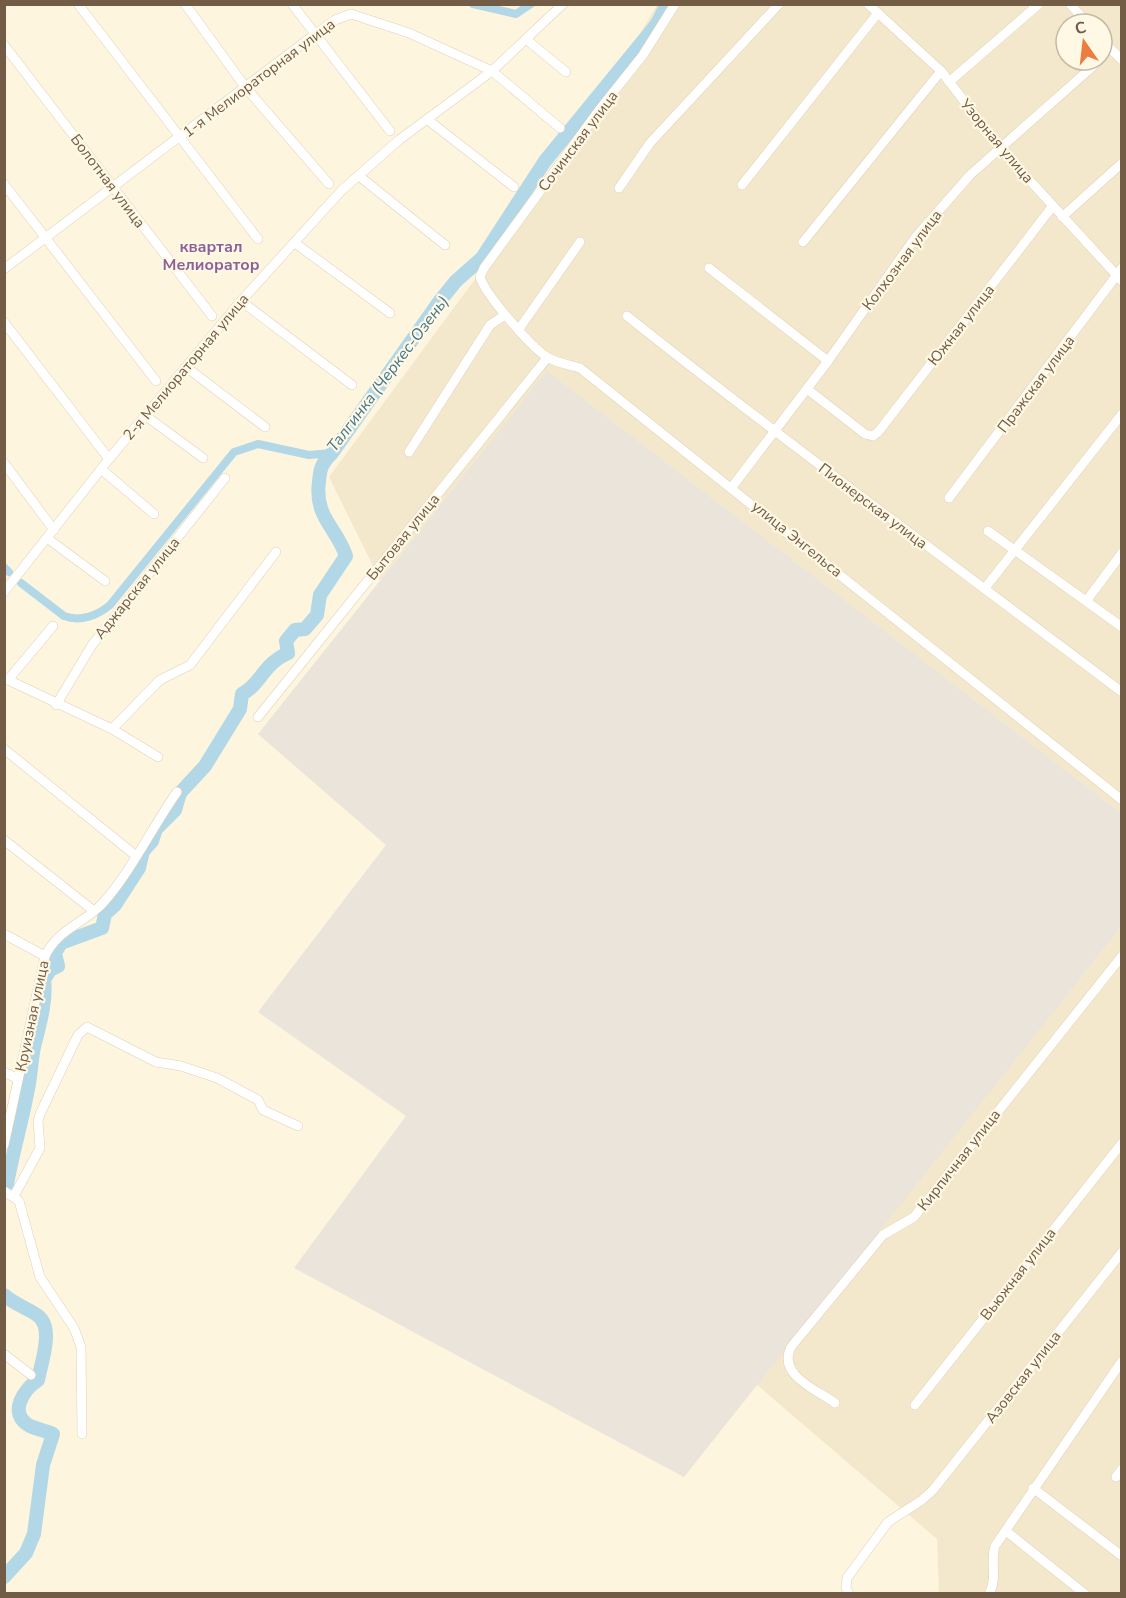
<svg xmlns="http://www.w3.org/2000/svg" width="1126" height="1598" viewBox="0 0 1126 1598" font-family="'Nunito Sans',sans-serif">
	<rect width="100%" height="100%" fill="#fdf5de"/>
	<g fill="#f4e8cc" fill-rule="evenodd">
		<path d="M657,5H1121V813L548,372L380,580L329,477L574,145ZM1066,24H1102V60H1066Z"/>
		<path d="M1121,927V1593H939L937,1539L756,1384Z"/>
	</g>
	<path fill="#eae4da" d="M547,371L1121,813V927L684,1477L294,1268L406,1116L258,1012L386,845L258,734Z"/>
	<g fill="none" stroke-linecap="round" stroke-linejoin="round">
		<g stroke="#b2d7e6" stroke-width="8">
			<path d="M473,4L516,14L531,4"/>
			<path d="M4,567L9,572"/>
			<path d="M21,583L64,616C80,622 97,616 110,605L234,452L258,444L309,455L332,453"/>
		</g>
		<g stroke="#b2d7e6" stroke-width="14">
			<path d="M7,1184C13,1152 22,1121 28,1089C31,1075 31,1061 34,1047C39,1027 47,1000 44,980L50,970L58,966L55,953L61,943L102,928L105,914L115,905L139,868L143,851L152,841L156,829L175,810L180,793L205,766L240,709L242,694C262,683 262,665 288,653L286,641L295,630L305,629L317,615L320,595L346,556C337,528 314,517 319,482C320,468 322,463 332,453L439,302L456,281L482,258L545,161L657,24L667,4"/>
			<path d="M4,1295C14,1304 27,1308 37,1315C55,1327 41,1363 38,1380C24,1389 7,1414 30,1426C37,1429 46,1431 53,1434L43,1465L34,1534L26,1553L4,1577"/>
		</g>
		<defs>
			<g id="minor">
				<path d="M78,4L258,239"/>
				<path d="M185,4L246,88L329,184"/>
				<path d="M292,4L390,131"/>
				<path d="M675,4L643,55L600,109L484,268L480,277C485,294 533,350 549,358C558,363 570,365 580,368L1122,800"/>
				<path d="M868,4L941,71L1001,149L1122,281"/>
				<path d="M1070,4L1088,24"/>
				<path d="M527,40L566,72"/>
				<path d="M1102,40L1122,60"/>
				<path d="M4,45L212,316"/>
				<path d="M949,82L1039,4"/>
				<path d="M428,120L514,187"/>
				<path d="M359,176L445,245"/>
				<path d="M4,184L156,381"/>
				<path d="M742,185L878,13"/>
				<path d="M619,188L650,143L779,4"/>
				<path d="M1062,217L1122,163"/>
				<path d="M803,242L941,71"/>
				<path d="M295,243L390,313"/>
				<path d="M709,268L828,361"/>
				<path d="M4,269L314,35L335,20L351,14L409,33L492,71L560,128"/>
				<path d="M241,301L352,385"/>
				<path d="M627,316C789,445 957,567 1122,692"/>
				<path d="M4,322L109,459"/>
				<path d="M519,329L580,242"/>
				<path d="M186,367L265,427"/>
				<path d="M807,389L865,434L873,436L879,431L1052,207"/>
				<path d="M146,416L203,458"/>
				<path d="M409,452L490,325L505,315"/>
				<path d="M4,463L54,530"/>
				<path d="M101,469L154,514"/>
				<path d="M732,487L828,361L915,238L970,175L1100,60"/>
				<path d="M949,498L1122,268"/>
				<path d="M988,531L1122,627"/>
				<path d="M47,538L105,581"/>
				<path d="M985,588L1122,414"/>
				<path d="M4,592L109,459L241,301L342,190L399,140L492,71L563,4"/>
				<path d="M1087,600L1122,553"/>
				<path d="M4,678L112,729L158,757"/>
				<path d="M8,680L53,626"/>
				<path d="M56,705L92,645L225,478"/>
				<path d="M258,717L547,358"/>
				<path d="M112,729L160,680L190,665L276,552"/>
				<path d="M4,749L135,855"/>
				<path d="M4,840L94,911"/>
				<path d="M4,934L45,956"/>
				<path d="M4,1072L18,1079"/>
				<path d="M4,1145L45,956C59,928 82,925 102,904C129,875 153,826 177,792"/>
				<path d="M4,1191L19,1201L40,1277L74,1328L81,1347L82,1434"/>
				<path d="M14,1196L40,1148L38,1121L40,1114L78,1035L87,1027L156,1062L181,1066L217,1078L258,1100L263,1110L298,1126"/>
				<path d="M4,1354L31,1375"/>
				<path d="M835,1403C817,1390 777,1375 791,1347L883,1235L914,1217L1122,956"/>
				<path d="M915,1405L1122,1143"/>
				<path d="M1116,1477L1122,1469"/>
				<path d="M1033,1488L1122,1556"/>
				<path d="M1006,1531L1085,1594"/>
				<path d="M849,1594L846,1588L847,1578L888,1522L922,1500L933,1490L1122,1252"/>
				<path d="M989,1594C998,1578 990,1562 995,1546L1122,1361"/>
			</g>
		</defs>
		<use href="#minor" stroke="#e0d1ba" stroke-width="10"/>
		<use href="#minor" stroke="#fff" stroke-width="9"/>
	</g>
	<g text-anchor="middle" dominant-baseline="central" stroke-width="4.5" stroke-linejoin="round" paint-order="stroke">
		<g font-size="15" fill="#725c46" stroke="#fff8e4">
			<text transform="translate(259 78) rotate(-37)">1-я Мелиораторная улица</text>
			<text transform="translate(578 141) rotate(-53)">Сочинская улица</text>
			<text transform="translate(997 141) rotate(50)">Узорная улица</text>
			<text transform="translate(108 181) rotate(53)">Болотная улица</text>
			<text transform="translate(902 260) rotate(-53)">Колхозная улица</text>
			<text transform="translate(961 325) rotate(-52)">Южная улица</text>
			<text transform="translate(186 367) rotate(-50)">2-я Мелиораторная улица</text>
			<text transform="translate(1036 384) rotate(-53)">Пражская улица</text>
			<text transform="translate(873 506) rotate(37)">Пионерская улица</text>
			<text transform="translate(403 537) rotate(-51)">Бытовая улица</text>
			<text transform="translate(797 539) rotate(39)">улица Энгельса</text>
			<text transform="translate(137 588) rotate(-51)">Аджарская улица</text>
			<text transform="translate(32 1016) rotate(-78)">Круизная улица</text>
			<text transform="translate(959 1160) rotate(-52)">Кирпичная улица</text>
			<text transform="translate(1018 1274) rotate(-52)">Вьюжная улица</text>
			<text transform="translate(1023 1377) rotate(-52)">Азовская улица</text>
		</g>
		<g font-size="16" font-weight="bold" fill="#8c6196" stroke="#fff8e4">
			<text x="211" y="247">квартал<tspan x="211" dy="18">Мелиоратор</tspan></text>
		</g>
		<g font-size="16" font-style="italic" fill="#42778e" stroke="#fff8e4">
			<text transform="translate(388 374) rotate(-53)">Талгинка (Черкес-Озень)</text>
		</g>
	</g>
	<rect width="1126" height="1598" fill="none" stroke="#725c46" stroke-width="12"/>
	<g transform="translate(1084 42) rotate(346)"><circle r="28" fill="#fff8e4" stroke="#c7baa5" stroke-width="1.5"/>
	<path d="M0-4.5L10 22L0 15L-10 22Z" fill="#eb7e3e"/>
	<text y="-9" font-size="16" font-weight="bold" text-anchor="middle" fill="#725c46">С</text>
	</g>
</svg>
